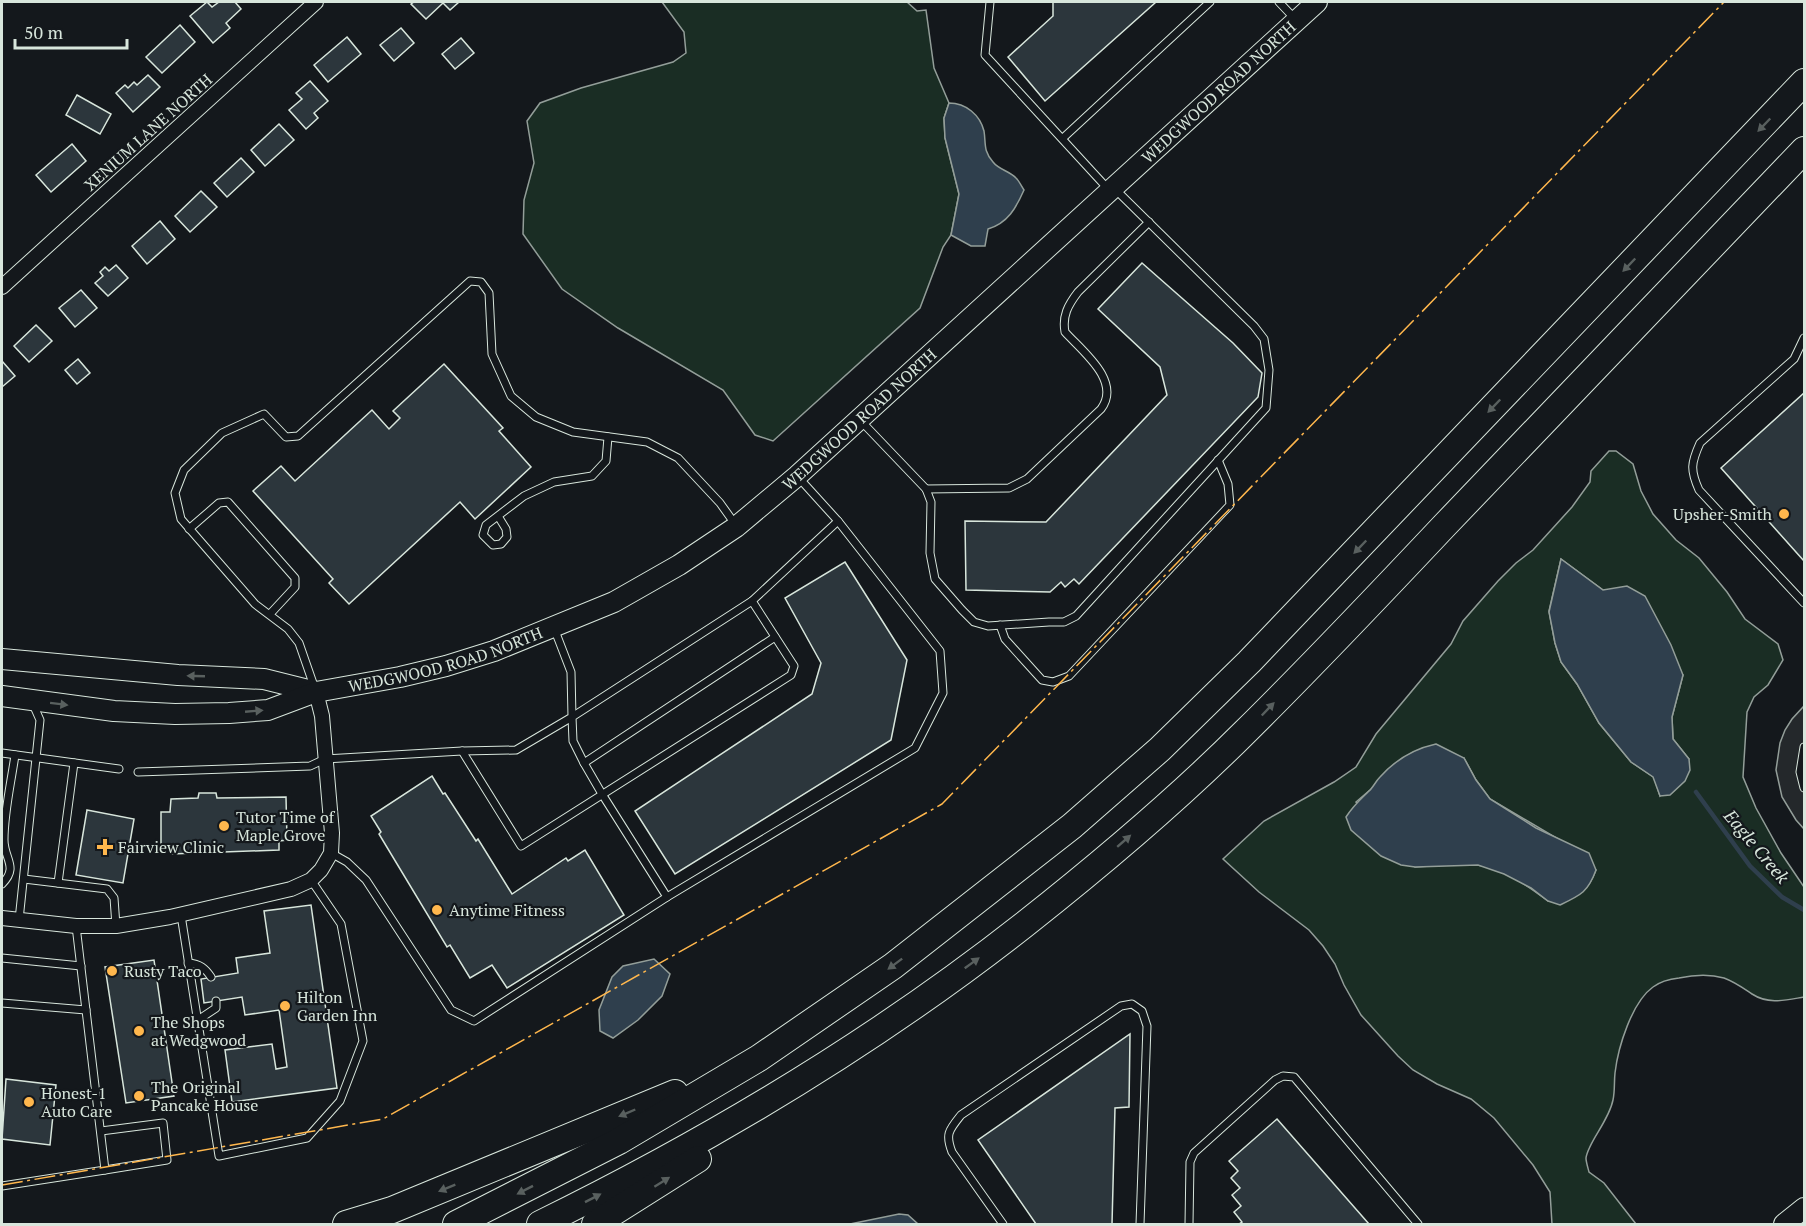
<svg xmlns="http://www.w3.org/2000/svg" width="1806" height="1226" viewBox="0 0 1806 1226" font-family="'PT Serif',serif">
	<rect width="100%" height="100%" fill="#14181c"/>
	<g fill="#1a2d24" stroke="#939e99" stroke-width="1.5" fill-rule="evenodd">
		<path d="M662,2H907L917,11L926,10L934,68L949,103L944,118L945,138L959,194L951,235L943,247L920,308L773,441L755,435L723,390L618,328L562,289L523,234L524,200L534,163L527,121L540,103L581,88L673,62L686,53L684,32Z"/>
		<path d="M1609,451H1616L1633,464L1641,491L1653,514L1676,540L1699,558L1727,592L1745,619L1778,644L1783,660L1768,685L1754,697L1747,712L1743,777L1756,808L1781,853L1804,887V997C1786,1000 1769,1005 1752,994C1743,988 1735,982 1724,978C1710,974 1693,975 1679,978C1670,979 1661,981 1653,987C1632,1002 1618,1047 1615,1073C1614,1082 1615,1091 1613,1100C1609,1121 1588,1142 1586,1158C1586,1162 1588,1168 1589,1172L1604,1183L1636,1224H1552L1550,1192L1533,1165L1494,1118L1471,1099L1437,1084L1413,1070L1398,1056L1361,1015L1344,985L1335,964L1323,946L1309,930L1259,892L1223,859L1264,821L1334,782L1356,767L1376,734L1451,644L1463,621L1498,581L1516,563L1533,550L1572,507L1590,482L1591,471ZM1561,559L1603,590L1683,675L1672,717L1673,739L1689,759L1660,796L1654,777L1631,762L1599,723L1577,684L1561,662L1555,643L1549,611ZM1464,758L1476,780L1490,799L1560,840L1596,870C1586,897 1575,897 1548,901C1528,886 1503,868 1477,865C1457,863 1435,866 1415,867L1356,802L1369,791Z"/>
	</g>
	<path fill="#24282b" stroke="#939e99" stroke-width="1.5" d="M1804,706V829L1796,820L1782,797L1776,770L1780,743L1785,730L1792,719Z"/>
	<g fill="#2f3f4d" stroke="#939e99" stroke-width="1.5">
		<path d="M949,103C966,103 980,115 984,131C986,143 983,151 993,162C999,170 1010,171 1016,178C1019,181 1022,187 1024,190C1016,208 1008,223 988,229L985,246H971L951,235L959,194L945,138L944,118Z"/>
		<path d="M1561,559L1603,590L1627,586L1645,596L1671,645L1683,675L1672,717L1673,739L1689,759L1690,770L1685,781L1670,795L1660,796L1653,777L1631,762L1599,723L1577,684L1561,662L1555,643L1549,612Z"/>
		<path d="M1436,744L1464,758L1476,780L1490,799L1536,828L1589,853L1596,870C1588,892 1581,895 1560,905L1548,901L1531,888L1504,874L1478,865L1415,867L1401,865L1381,856L1351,830L1346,817C1354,805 1358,802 1368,792C1373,788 1375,782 1380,777C1396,759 1413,749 1436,744Z"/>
		<path d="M654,959L670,974L662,996L638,1020L613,1038L600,1031L599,1010L612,977L623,966Z"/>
		<path d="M899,1214L908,1215L918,1224H850Z"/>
	</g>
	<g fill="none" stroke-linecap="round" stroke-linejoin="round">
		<path stroke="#2f3f4d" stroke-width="4.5" d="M1696,792L1750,866L1782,897L1804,910"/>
	</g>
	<g fill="#2c363c" stroke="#d8e6dc" stroke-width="1.5">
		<path d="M207,2L212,7L219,2H235L241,9L226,23L230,28L213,43L190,16Z"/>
		<path d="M414,2H459L450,10L443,3L426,19L411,4Z"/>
		<path d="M1053,2H1156L1045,101L1008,57L1053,16Z"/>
		<path d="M180,25L195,42L162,73L146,57Z"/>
		<path d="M401,28L414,43L394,61L380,45Z"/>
		<path d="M347,37L361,54L328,82L314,65Z"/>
		<path d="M461,38L474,53L455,69L442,54Z"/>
		<path d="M148,75L160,87L133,112L116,93L125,85L128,88L134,82L137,85Z"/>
		<path d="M310,81L328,101L314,113L318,118L306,129L289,110L302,99L296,93Z"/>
		<path d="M77,95L111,114L100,134L66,115Z"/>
		<path d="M279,124L294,140L265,166L251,150Z"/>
		<path d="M72,144L86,161L51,192L36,175Z"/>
		<path d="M241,158L254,172L227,197L214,183Z"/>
		<path d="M201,191L217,207L190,232L175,216Z"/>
		<path d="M160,221L175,239L147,264L132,246Z"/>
		<path d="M1142,263L1233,343L1262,373L1258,397L1079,584L1074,579L1065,587L1061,582L1050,592L966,590L965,521L1046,522L1167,395L1160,367L1098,309Z"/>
		<path d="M116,265L128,278L108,296L95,283L103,276L100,272L105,267L109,271Z"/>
		<path d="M81,290L97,308L75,327L59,308Z"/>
		<path d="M36,325L52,341L29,362L14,346Z"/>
		<path d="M78,359L90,373L77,384L65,370Z"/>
		<path d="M2,361L15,376L2,387Z"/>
		<path d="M444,364L503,428L499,431L531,467L475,519L460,502L349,604L329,583L333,579L253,491L281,466L295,481L372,410L389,429L400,418L393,411Z"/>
		<path d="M1804,393V561L1721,468Z"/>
		<path d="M845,562L907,660L891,740L675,874L635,811L812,694L821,663L785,598Z"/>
		<path d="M432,776L443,794L445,793L476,841L478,839L512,894L566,858L568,861L585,850L624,915L507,988L492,965L470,978L450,945L447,947L379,834L381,832L371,816Z"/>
		<path d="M199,793H216L217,798L286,797L287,840L279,841V850L171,854L170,846H161V812H170L171,799L198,798Z"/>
		<path d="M87,810L134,819L123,883L76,875Z"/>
		<path d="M311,905L337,1088L232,1102L225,1050L272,1044L276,1069L287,1067L279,1010L245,1015L242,997L204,1003L201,979L238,973L236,958L270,953L264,911Z"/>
		<path d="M154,960L174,1096L126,1103L105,967Z"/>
		<path d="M1130,1034L1129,1107L1115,1108L1112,1224H1036L978,1140Z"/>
		<path d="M6,1079L56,1085L50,1145L2,1139Z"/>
		<path d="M1277,1119L1369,1224H1239L1242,1222L1234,1212L1241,1206L1232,1195L1240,1188L1231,1178L1238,1171L1229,1161Z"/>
	</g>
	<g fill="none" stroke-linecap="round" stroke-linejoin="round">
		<defs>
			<g id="lane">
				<path d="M990,2L985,55L1109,190"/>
				<path d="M1279,2L1296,20"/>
				<path d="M1063,138L1210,2"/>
				<path d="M1804,338L1794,359L1700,443C1691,463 1690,470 1699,490L1804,603"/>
				<path d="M861,421L926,489L931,502L930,553L935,579L962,610L974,622L988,626L1049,622H1064L1076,616L1266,408L1269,370L1264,339L1254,326L1116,190"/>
				<path d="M926,489L1009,488L1027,479L1101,409C1122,381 1082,351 1065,332C1062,316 1068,305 1078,292L1149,222"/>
				<path d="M498,516L506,529L507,537L501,544L493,545L483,535L486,525L524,496L554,482L592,476L606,461L608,437"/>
				<path d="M189,529L219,503L228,502L295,578V587L270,614"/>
				<path d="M1000,625L1005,639L1042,680L1053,682L1069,676L1230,505L1228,484L1218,460"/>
				<path d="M315,689L299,643L288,629L255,604L181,519L175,493L184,470L222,433L264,414L286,437L298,436L470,281L481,282L489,293L492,354L511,396L536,417L573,432L647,442L678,458L720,503L735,524"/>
				<path d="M1804,747L1800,772L1804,788"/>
				<path d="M462,751L521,846L791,675L794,666L752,601"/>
				<path d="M2,753L119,769"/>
				<path d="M584,763L775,637"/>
				<path d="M138,772L310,766L325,759L462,751L516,750L572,717L571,672L554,628"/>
				<path d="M331,853L347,862L366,880L451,1010L474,1021L667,897L602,794L584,763L573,741L572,717L752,601L838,521"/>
				<path d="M24,879L107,889L114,898L116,926"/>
				<path d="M58,883L74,763"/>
				<path d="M2,884C19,867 4,859 4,840C4,812 11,783 15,755"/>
				<path d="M667,897L915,748L943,693L940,651L838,521L799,478"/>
				<path d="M181,915L219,1156L307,1138L340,1101L363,1041L341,924L311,880"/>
				<path d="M19,920L40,720L32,702"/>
				<path d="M2,958L81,966"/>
				<path d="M188,963C200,964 205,968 211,977"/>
				<path d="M2,1003L86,1010"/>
				<path d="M198,1020L216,1008V1001"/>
				<path d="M101,1131L163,1123L167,1160L105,1170"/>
				<path d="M2,1186L105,1170L76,926"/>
				<path d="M1003,1224L952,1152C945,1134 949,1130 961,1115L1121,1006L1132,1004L1142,1011L1147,1026L1140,1224"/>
				<path d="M1189,1224L1190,1162L1194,1153L1275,1080L1283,1076L1294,1077L1418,1224"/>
			</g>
			<g id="street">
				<path d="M2,287L316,2"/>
				<path d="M2,918L76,926H116L170,917L291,889L311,880L321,870L331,853L332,833L322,716L316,692"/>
			</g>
			<g id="secondary">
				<path d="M2,659L178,675L264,679L316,692"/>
				<path id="s1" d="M2,696L114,711L175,714L229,713L268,710L316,692L400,677L446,666L494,651L614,602L679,565L736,527L797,476L1317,2"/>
				<path d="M1784,1224L1804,1208"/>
			</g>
			<g id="highway">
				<path d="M346,1224L392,1210L675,1093"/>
				<path d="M456,1224L619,1141L759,1058L893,966L1072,826L1160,749L1249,662L1804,82"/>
				<path d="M540,1224C711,1140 875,1042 1025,924C1101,864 1177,800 1246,731C1314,664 1379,595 1444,526C1564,401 1684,275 1804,150"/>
				<path d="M595,1224L698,1159"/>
			</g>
		</defs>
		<use href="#lane" stroke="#d8e6dc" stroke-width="9"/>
		<use href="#street" stroke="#d8e6dc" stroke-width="16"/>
		<use href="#secondary" stroke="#d8e6dc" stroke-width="22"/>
		<use href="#highway" stroke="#d8e6dc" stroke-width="28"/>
		<use href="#lane" stroke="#14181c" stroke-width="7"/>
		<use href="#street" stroke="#14181c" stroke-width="14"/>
		<use href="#secondary" stroke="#14181c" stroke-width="20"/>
		<use href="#highway" stroke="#14181c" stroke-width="26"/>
		<path stroke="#ffb74d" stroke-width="1.5" stroke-dasharray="21 4.5 3 4.5" stroke-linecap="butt" d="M2,1185L383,1119L942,804L1724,2"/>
	</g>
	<defs><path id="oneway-solid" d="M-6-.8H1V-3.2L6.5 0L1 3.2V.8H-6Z" transform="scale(1.5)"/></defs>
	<g fill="#59605f">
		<use href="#oneway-solid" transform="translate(1764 125) rotate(134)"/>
		<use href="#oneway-solid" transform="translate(1629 265) rotate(134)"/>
		<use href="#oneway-solid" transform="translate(1494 406) rotate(134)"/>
		<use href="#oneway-solid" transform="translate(1360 547) rotate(134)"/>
		<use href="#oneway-solid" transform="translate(196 676) rotate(-178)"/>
		<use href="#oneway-solid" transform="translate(59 704) rotate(7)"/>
		<use href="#oneway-solid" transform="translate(1268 709) rotate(-46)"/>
		<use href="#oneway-solid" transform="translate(254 711) rotate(-5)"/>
		<use href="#oneway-solid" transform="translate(1124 841) rotate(-41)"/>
		<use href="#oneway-solid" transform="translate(972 963) rotate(-36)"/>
		<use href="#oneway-solid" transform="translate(895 964) rotate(143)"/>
		<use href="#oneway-solid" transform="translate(627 1113) rotate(157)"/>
		<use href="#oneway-solid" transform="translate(662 1182) rotate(-32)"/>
		<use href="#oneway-solid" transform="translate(447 1188) rotate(158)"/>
		<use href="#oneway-solid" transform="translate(525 1190) rotate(153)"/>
		<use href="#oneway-solid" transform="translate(593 1198) rotate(-27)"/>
	</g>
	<g fill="#ffb74d" stroke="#14181c" stroke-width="2">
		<circle cx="1784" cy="514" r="6"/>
		<circle cx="224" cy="826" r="6"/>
		<path d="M102 838h6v6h6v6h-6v6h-6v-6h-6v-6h6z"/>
		<circle cx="437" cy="910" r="6"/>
		<circle cx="112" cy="971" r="6"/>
		<circle cx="285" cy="1006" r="6"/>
		<circle cx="139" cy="1031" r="6"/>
		<circle cx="139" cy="1096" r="6"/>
		<circle cx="29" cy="1102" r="6"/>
	</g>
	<g text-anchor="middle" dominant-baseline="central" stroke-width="4.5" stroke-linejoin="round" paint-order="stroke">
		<g font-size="16" fill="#d8e6dc" stroke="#14181c">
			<text stroke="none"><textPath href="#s1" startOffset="1424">WEDGWOOD ROAD NORTH</textPath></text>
			<text transform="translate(148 132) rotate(-42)">XENIUM LANE NORTH</text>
			<text stroke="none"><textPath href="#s1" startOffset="938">WEDGWOOD ROAD NORTH</textPath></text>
			<text stroke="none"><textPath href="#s1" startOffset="452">WEDGWOOD ROAD NORTH</textPath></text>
		</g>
		<g font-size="16" fill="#d8e6dc" stroke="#14181c" text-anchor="start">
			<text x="1772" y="514" text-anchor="end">Upsher-Smith</text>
			<text x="236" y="817">Tutor Time of<tspan x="236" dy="18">Maple Grove</tspan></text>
			<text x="118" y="847">Fairview Clinic</text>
			<text x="449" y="910">Anytime Fitness</text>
			<text x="124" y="971">Rusty Taco</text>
			<text x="297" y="997">Hilton<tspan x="297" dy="18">Garden Inn</tspan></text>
			<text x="151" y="1022">The Shops<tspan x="151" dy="18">at Wedgwood</tspan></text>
			<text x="151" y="1087">The Original<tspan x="151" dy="18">Pancake House</tspan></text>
			<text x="41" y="1093">Honest-1<tspan x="41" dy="18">Auto Care</tspan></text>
		</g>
		<g font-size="18" font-style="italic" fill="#d8e6dc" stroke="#14181c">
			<text transform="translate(1757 846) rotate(50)">Eagle Creek</text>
		</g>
	</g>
	<rect width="1806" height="1226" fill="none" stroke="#d8e6dc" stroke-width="6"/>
	<path d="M15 39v9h112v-9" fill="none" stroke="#d8e6dc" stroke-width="3"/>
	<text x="24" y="39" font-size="18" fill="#d8e6dc" stroke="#14181c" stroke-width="4.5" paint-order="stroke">50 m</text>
</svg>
